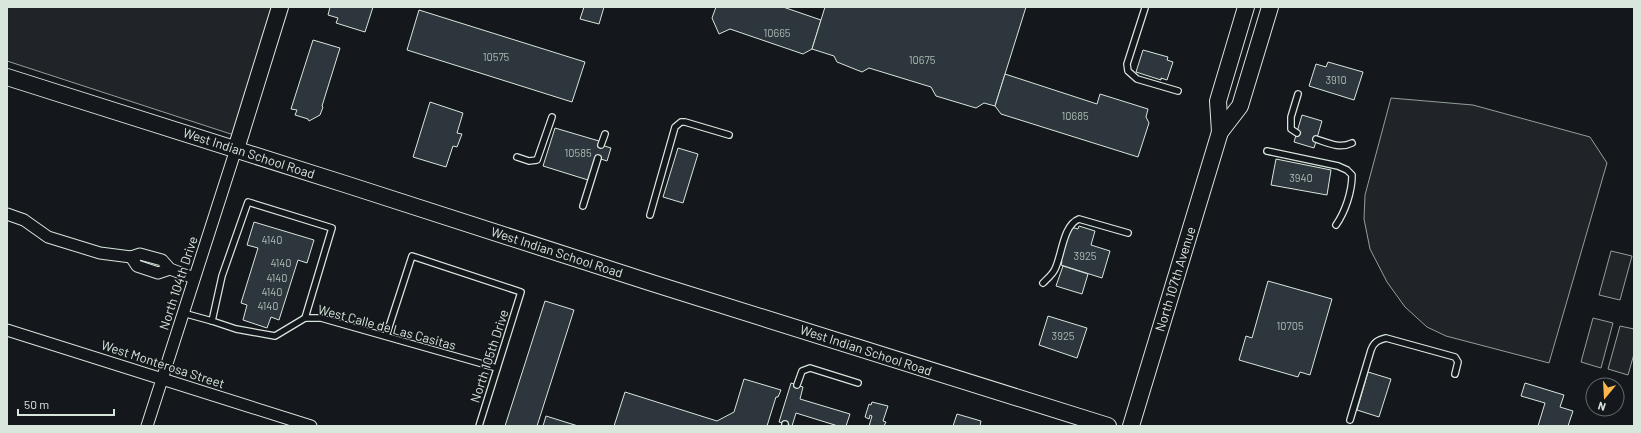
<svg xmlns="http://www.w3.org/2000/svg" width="1641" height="433" viewBox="0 0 1641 433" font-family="Barlow,sans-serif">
	<rect width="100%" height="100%" fill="#14181c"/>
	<g fill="#202428" stroke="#939e99">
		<path d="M7,7H280L240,137L7,61Z"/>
		<path d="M1391,98L1473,105L1590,137L1607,163L1549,363L1446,336L1427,327L1405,307L1387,282L1370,249L1364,219L1365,195Z"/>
		<path d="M1611,251L1632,256L1620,300L1599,295Z"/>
		<path d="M1593,318L1613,323L1601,368L1581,362Z"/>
		<path d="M1620,326L1634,329V354L1628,375L1608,369Z"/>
	</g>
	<g fill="#2c363c" stroke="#d8e6dc">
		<path d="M330,7H373L365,32L336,23L338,18L328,15Z"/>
		<path d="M584,7H604L599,24L580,19Z"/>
		<path d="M716,7H783L821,20L812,49L803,54L730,29L719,34L712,18Z"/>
		<path d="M825,7H1026L995,106L984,103L976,108L936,96L931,87L869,68L862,72L837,62L834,56L812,49Z"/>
		<path d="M419,10L585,62L572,102L407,50Z"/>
		<path d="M313,40L340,48L322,106L323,107L320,115L309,121L308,119L295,115L297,110L291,109Z"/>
		<path d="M1143,50L1168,57L1167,60L1173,62L1167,80L1161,78V80L1136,72Z"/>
		<path d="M1328,62L1363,72L1354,100L1309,86L1316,64L1326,67Z"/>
		<path d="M1005,74L1097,104L1100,94L1148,109L1146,117L1149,123L1138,157L1001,114L995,106Z"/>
		<path d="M430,102L463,113L457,133L462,134L457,147L453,146L446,167L413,157Z"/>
		<path d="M1302,115L1322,121L1314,148L1294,142Z"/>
		<path d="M555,128L599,141L598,144L611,148L607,161L595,157L588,180L543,166Z"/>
		<path d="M678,148L698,154L683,203L663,197Z"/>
		<path d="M1276,159L1331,170L1327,195L1271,185Z"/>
		<path d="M254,222L314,240L307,263L298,260L279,320L271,317L267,328L243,320L247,305L241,303L258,248L247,245Z"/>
		<path d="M1079,226L1095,231L1091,245L1110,251L1102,278L1061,265L1062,262L1061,260L1071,227L1078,229Z"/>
		<path d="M1063,266L1088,274L1082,294L1056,286Z"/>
		<path d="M1268,281L1332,299L1310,375L1300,372L1298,377L1239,360L1246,336L1252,338Z"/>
		<path d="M545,301L574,310L537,426H505Z"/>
		<path d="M1048,316L1087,328L1077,358L1039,345Z"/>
		<path d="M1368,372L1391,379L1379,417L1357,410Z"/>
		<path d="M744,379L781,390L778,397H776L767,426H614L625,392L717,421L734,412Z"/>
		<path d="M791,383L803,387L800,399L850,414L846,426H838L796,413L792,426L779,422Z"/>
		<path d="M1525,383L1564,395L1560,407L1573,411L1568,426H1538L1545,403L1521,396Z"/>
		<path d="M872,402L888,406L883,421L886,422L884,426H869L872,416L870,415L869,419L865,417L869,404L871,405Z"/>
		<path d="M957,414L981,421L980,426H953Z"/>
		<path d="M546,416L578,426H543Z"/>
	</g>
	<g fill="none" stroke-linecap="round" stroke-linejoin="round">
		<defs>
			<g id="lane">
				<path d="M1145,8L1127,64L1128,71L1137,79L1178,91"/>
				<path d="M1297,133L1291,129V117L1298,94"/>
				<path d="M1316,139C1328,143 1340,149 1352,143"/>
				<path d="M601,145L605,134"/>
				<path d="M1267,151L1338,166L1347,170L1352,175C1352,192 1345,212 1336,225"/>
				<path d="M517,157L529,161L537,160L552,117"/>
				<path d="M583,206L598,158"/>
				<path d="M650,215L675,127L681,122H685L729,135"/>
				<path d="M1043,283C1047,279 1053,274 1055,269C1062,255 1063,225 1079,219L1128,233"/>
				<path d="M183,313L212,321L236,329L275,336L305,318H321L497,368"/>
				<path d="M212,321L222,276L248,202L332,228L305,318"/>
				<path d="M386,336L412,256L521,292L479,426"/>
				<path d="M797,385L802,371L810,368L858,383"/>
				<path d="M1350,420L1371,350C1374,342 1378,340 1386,338L1455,357L1458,362L1455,374"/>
				<path d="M785,426V424"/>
			</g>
			<g id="street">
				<path d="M7,214L24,220L48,237L100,253L131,257L140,254L162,260L170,269L194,278"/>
				<path d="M131,257L137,266L158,273L170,269"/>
				<path d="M7,330L311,426"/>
				<path d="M147,426L236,149"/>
			</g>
			<g id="secondary">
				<path d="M7,77L348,185L652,283L1108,426"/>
				<path d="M1220,132L1218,101L1246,7"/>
				<path d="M236,149L280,7"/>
				<path d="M1131,426L1220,132L1240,106L1270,7"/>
			</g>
		</defs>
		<use href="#lane" stroke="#d8e6dc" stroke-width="8"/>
		<use href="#street" stroke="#d8e6dc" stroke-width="13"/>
		<use href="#secondary" stroke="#d8e6dc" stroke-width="18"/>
		<use href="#lane" stroke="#14181c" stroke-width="5.5"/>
		<use href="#street" stroke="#14181c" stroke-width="11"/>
		<use href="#secondary" stroke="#14181c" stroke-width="16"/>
	</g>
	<g text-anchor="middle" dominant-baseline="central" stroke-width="3" stroke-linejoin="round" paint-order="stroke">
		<g font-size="11" fill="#adbab4">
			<text x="777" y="32">10665</text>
			<text x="496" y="56">10575</text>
			<text x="922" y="59">10675</text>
			<text x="1336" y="79">3910</text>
			<text x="1075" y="115">10685</text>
			<text x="578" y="152">10585</text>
			<text x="1301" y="177">3940</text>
			<text x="272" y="239">4140</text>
			<text x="1085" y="255">3925</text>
			<text x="281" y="262">4140</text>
			<text x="277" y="277">4140</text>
			<text x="272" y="291">4140</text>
			<text x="268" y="305">4140</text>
			<text x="1290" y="325">10705</text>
			<text x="1063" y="335">3925</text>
		</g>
		<g font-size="13" fill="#d8e6dc" stroke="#14181c">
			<text transform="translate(249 153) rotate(18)">West Indian School Road</text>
			<text transform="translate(557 252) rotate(18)">West Indian School Road</text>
			<text transform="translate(1175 279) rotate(-73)">North 107th Avenue</text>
			<text transform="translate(178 283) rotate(-72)">North 104th Drive</text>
			<text transform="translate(387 327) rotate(15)">West Calle de Las Casitas</text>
			<text transform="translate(866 350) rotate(18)">West Indian School Road</text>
			<text transform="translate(489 356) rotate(-72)">North 105th Drive</text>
			<text transform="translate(163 364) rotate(18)">West Monterosa Street</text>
		</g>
	</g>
	<rect width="1641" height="433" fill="none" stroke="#d8e6dc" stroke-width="16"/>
	<g transform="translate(1605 397) rotate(198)"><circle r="19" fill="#14181c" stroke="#626a69"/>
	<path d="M0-3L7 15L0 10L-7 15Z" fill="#ffb74d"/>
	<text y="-6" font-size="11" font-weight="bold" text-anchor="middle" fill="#d8e6dc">N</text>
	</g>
	<path d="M18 409v6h96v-6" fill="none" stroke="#d8e6dc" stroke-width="2"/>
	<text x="24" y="409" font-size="12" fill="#d8e6dc" stroke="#14181c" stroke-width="3" paint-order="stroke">50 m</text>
</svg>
